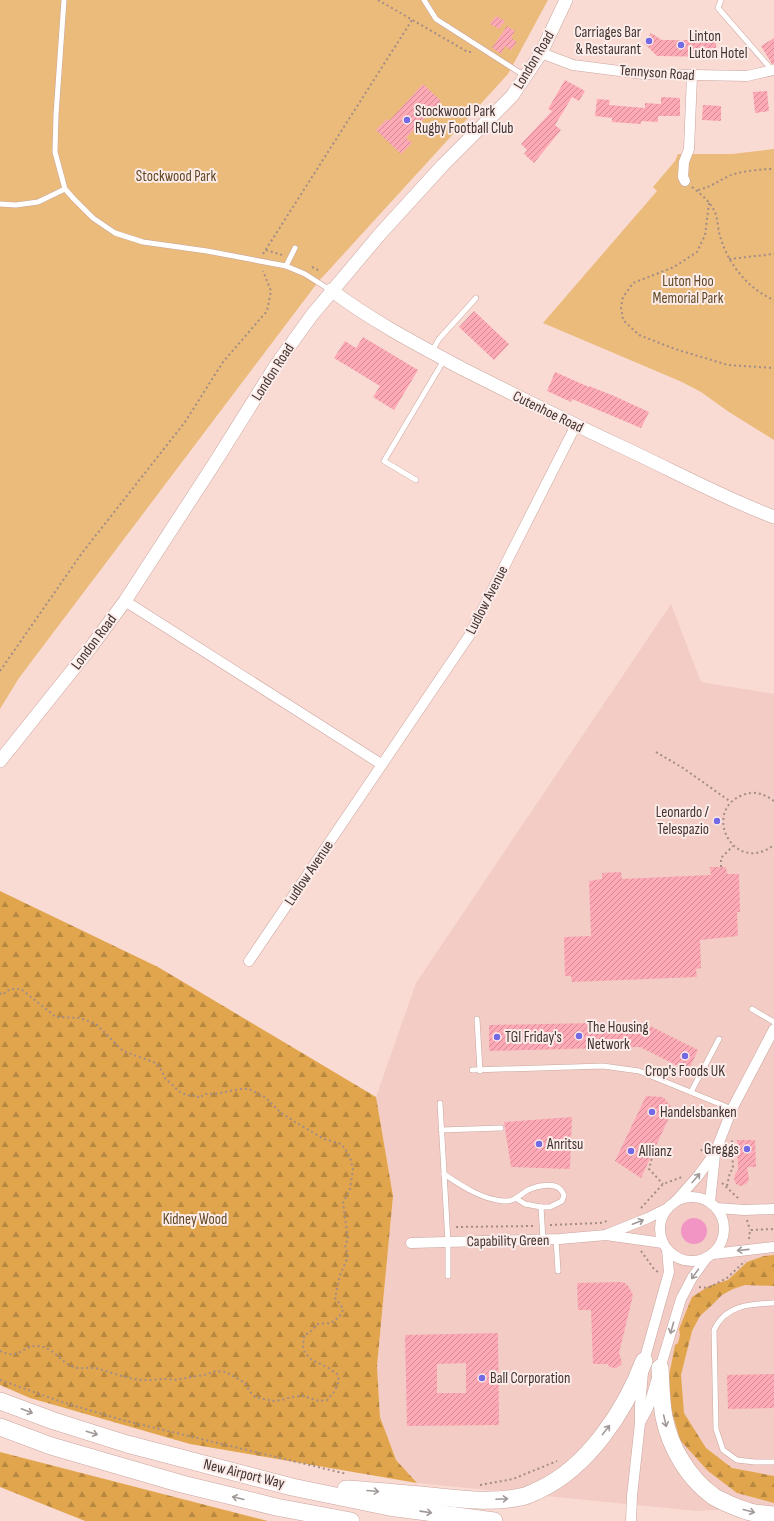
<svg xmlns="http://www.w3.org/2000/svg" width="774" height="1521" viewBox="0 0 774 1521" font-family="'Sofia Sans Condensed',sans-serif">
	<defs>
		<pattern id="forest-firs" width="22" height="20" patternUnits="userSpaceOnUse"><rect width="22" height="20" fill="#e1a64d"/><path d="M5 1l3.5 6h-7zM16 11l3.5 6h-7z" fill="#b88840"/></pattern>
		<pattern id="building-hatch" width="6" height="6" patternUnits="userSpaceOnUse"><rect width="6" height="6" fill="#fea9b6"/><path d="M-1 1l2-2M0 6l6-6M5 7l2-2" fill="none" stroke="#cf8a94"/></pattern>
	</defs>
	<rect width="100%" height="100%" fill="#fadbd4"/>
	<path fill="#f2ccc5" d="M671,604L701,682L774,694V1507L696,1511L417,1483L395,1460L380,1417L377,1366L393,1196L376,1097L416,983Z"/>
	<g fill="url(#forest-firs)">
		<path d="M0,891L158,967L376,1097L393,1196L377,1366L380,1417L396,1460L417,1483L190,1444L30,1398L0,1385Z"/>
		<path d="M774,1255V1286L745,1285L733,1289L722,1295L712,1305L700,1316L692,1331L681,1375L684,1413L706,1448L732,1468L774,1476V1503L737,1493L708,1471L680,1440L669,1401V1376L675,1345L678,1343L680,1335L679,1329L692,1297L709,1286L728,1280L747,1262L764,1256Z"/>
		<path d="M0,1452L268,1521H85L0,1487Z"/>
	</g>
	<g fill="#eabb7a">
		<path d="M0,0H548L508,74L318,282L19,678L0,709Z"/>
		<path d="M774,149V440L729,412L701,392L682,382L543,323L657,191L653,187L675,161L678,154H732Z"/>
	</g>
	<circle fill="#f295c5" cx="694" cy="1231" r="13"/>
	<g fill="url(#building-hatch)" fill-rule="evenodd">
		<path d="M496,16L505,21L499,29L490,24Z"/>
		<path d="M507,26L515,31L511,38L517,42L511,50L505,46L501,54L492,48Z"/>
		<path d="M651,33L662,40H716V57L657,56L644,43Z"/>
		<path d="M774,38V64H772L761,46Z"/>
		<path d="M565,80L585,91L579,101L572,97L555,125L561,130L534,163L524,154L527,150L521,144L552,111L548,109Z"/>
		<path d="M423,84L441,101L406,138L412,143L401,154L376,130L387,119L389,121Z"/>
		<path d="M767,91L769,111L755,113L753,92Z"/>
		<path d="M661,97L680,98V116H658V122L641,121V124L612,122V118L595,116L597,99L610,100L609,105L645,108V103L661,104Z"/>
		<path d="M703,105L721,106V121L702,120Z"/>
		<path d="M474,311L509,344L494,360L459,327Z"/>
		<path d="M363,337L418,370L394,410L373,397L380,386L334,358L345,341L356,348Z"/>
		<path d="M555,372L589,387V386L614,396L649,412L641,428L572,399L571,402L547,391Z"/>
		<path d="M710,867H726L727,874H739L740,912H737L738,936L700,940L701,968L696,969L697,977L572,982L571,976H565L564,937L591,936L589,881L602,879V873L621,872L622,879L711,875Z"/>
		<path d="M642,1022L698,1050L688,1071L640,1047L489,1051V1025Z"/>
		<path d="M646,1096L663,1097L673,1109L641,1178L615,1161Z"/>
		<path d="M572,1117L570,1169L511,1167L504,1122Z"/>
		<path d="M737,1140H755L756,1167H747L749,1180L746,1184L741,1186L736,1184L734,1179L735,1174L738,1170Z"/>
		<path d="M621,1282L625,1283L629,1287L633,1295L619,1353L622,1362L621,1365L616,1368L609,1367L608,1364H593L591,1310H578L577,1283Z"/>
		<path d="M498,1333L499,1425L407,1426L405,1335ZM466,1363V1393H437V1364Z"/>
		<path d="M774,1374V1408L728,1409L727,1375Z"/>
	</g>
	<g fill="none" stroke-linecap="round" stroke-linejoin="round">
		<defs>
			<g id="service">
				<path d="M64,0L56,115L55,152L65,189L74,199L93,218L115,233L143,242L207,251L286,266L305,274L330,290"/>
				<path d="M424,0L436,19L525,76"/>
				<path d="M721,0L718,8L772,70"/>
				<path d="M0,204L16,205L38,202L65,189"/>
				<path d="M286,266L295,248"/>
				<path d="M432,351L439,339L476,298"/>
				<path d="M416,480L384,461L444,360"/>
				<path d="M752,1009L774,1022"/>
				<path d="M477,1019L480,1071"/>
				<path d="M472,1070L603,1066L639,1071L732,1109"/>
				<path d="M691,1092L719,1039"/>
				<path d="M440,1103L448,1242V1276"/>
				<path d="M441,1130L501,1128"/>
				<path d="M444,1174C462,1186 481,1199 503,1201C515,1202 519,1195 528,1190C536,1186 554,1182 561,1190C562,1191 563,1193 564,1195L562,1201L550,1207H541L543,1240"/>
				<path d="M517,1199L525,1204L541,1207"/>
				<path d="M556,1239L558,1271"/>
				<path d="M774,1303C750,1304 725,1305 714,1330L716,1429L723,1450L737,1460L755,1462H774"/>
			</g>
			<g id="minor">
				<path d="M541,53L573,65L643,74L747,76L774,70"/>
				<path d="M685,181L683,177L684,162L689,149L692,76"/>
				<path d="M125,601L381,764"/>
				<path d="M249,961L469,636L576,425"/>
				<circle cx="692" cy="1229" r="32"/>
				<path d="M675,1202L698,1176L715,1153L732,1109L774,1029"/>
				<path d="M710,1202L715,1155"/>
				<path d="M717,1208L744,1210L774,1209"/>
				<path d="M608,1234L648,1218L668,1208"/>
				<path d="M411,1243L560,1239L606,1235L663,1243"/>
				<path d="M713,1254L774,1247"/>
				<path d="M641,1421L648,1408L681,1299L692,1278L707,1257"/>
				<path d="M631,1521L632,1496L640,1423V1406L644,1361L669,1272L667,1249"/>
			</g>
			<g id="tertiary">
				<path d="M331,290C372,321 418,345 463,369C515,395 566,421 618,445C670,469 721,497 774,517"/>
				<path d="M0,761L91,647L125,601L214,464L276,365L312,315L380,234L443,165L512,96L541,53L566,0"/>
			</g>
			<g id="trunk">
				<path d="M660,1368C661,1384 661,1401 664,1417C670,1447 688,1478 713,1496C721,1501 737,1508 747,1511C755,1514 765,1514 774,1515"/>
				<path d="M0,1401L54,1421L127,1444L292,1487L389,1507L494,1521"/>
				<path d="M0,1427L51,1446L182,1484L276,1507L351,1521"/>
				<path d="M346,1489C377,1491 409,1494 440,1497C467,1500 498,1503 525,1496C529,1495 534,1492 539,1490C588,1467 625,1411 644,1361"/>
			</g>
		</defs>
		<use href="#service" stroke="#caa59e" stroke-width="6"/>
		<use href="#minor" stroke="#caa59e" stroke-width="11"/>
		<use href="#tertiary" stroke="#caa59e" stroke-width="14"/>
		<use href="#trunk" stroke="#caa59e" stroke-width="18"/>
		<g stroke="#a48c87" stroke-width="2" stroke-dasharray="2 3" stroke-linecap="butt">
			<path d="M378,0L468,52H473"/>
			<path d="M692,187C702,195 712,203 716,215C718,222 718,230 720,236C728,264 748,289 774,300"/>
			<path d="M698,190C711,187 718,181 729,176C739,171 763,169 774,169"/>
			<path d="M709,203L705,235L697,252L674,267L633,283L623,297L621,307L623,320L639,335L675,349L728,365L774,368"/>
			<path d="M266,250L282,255"/>
			<path d="M263,254L412,20"/>
			<path d="M729,259L774,254"/>
			<path d="M312,267L320,271"/>
			<path d="M0,671L82,553L185,422L223,362L267,311L271,291L263,271"/>
			<path d="M656,752L683,768L731,802"/>
			<path d="M774,801C764,794 755,790 743,795C701,810 733,876 774,845"/>
			<path d="M721,867V858L733,846"/>
			<path d="M0,993L2,995L10,989H21L56,1017L80,1018L96,1024L123,1051L156,1063L162,1071L165,1078L181,1093L191,1096L196,1095L199,1098L205,1094H215L240,1089H249L265,1097L280,1112L295,1122L324,1139L341,1144L345,1149L350,1157L353,1169L350,1189L343,1203L348,1239L345,1245L348,1257L340,1275L335,1298L341,1305L343,1310L339,1317L331,1323L318,1324L309,1333L304,1335L303,1346L305,1353L312,1360L327,1367L337,1374L339,1380L335,1391L327,1400L319,1401L303,1396L291,1397L282,1400L273,1401L255,1397L250,1392L245,1383L226,1372L216,1371L204,1375L174,1380C165,1377 153,1381 143,1380C128,1379 113,1373 99,1369C90,1366 82,1370 74,1367C60,1363 53,1346 37,1346C22,1345 20,1361 0,1351"/>
			<path d="M701,1151L706,1143"/>
			<path d="M653,1154L649,1169L663,1184"/>
			<path d="M722,1183L739,1199"/>
			<path d="M727,1186L730,1172L733,1169L732,1139"/>
			<path d="M641,1208L663,1184L682,1177"/>
			<path d="M747,1220L750,1230"/>
			<path d="M550,1225L600,1223L607,1221"/>
			<path d="M456,1227L534,1226"/>
			<path d="M749,1239L750,1230L774,1229"/>
			<path d="M641,1251L654,1269L658,1272"/>
			<path d="M699,1287L708,1288L727,1278L745,1261"/>
			<path d="M0,1380L65,1403L126,1421L347,1474"/>
			<path d="M480,1485L513,1479L557,1461"/>
		</g>
		<use href="#service" stroke="#fff" stroke-width="5"/>
		<use href="#minor" stroke="#fff" stroke-width="10"/>
		<use href="#tertiary" stroke="#fff" stroke-width="13"/>
		<use href="#trunk" stroke="#fff" stroke-width="17"/>
	</g>
	<defs><path id="oneway-shaft" d="M-6 0H5M1.5-3L5.5 0L1.5 3" fill="none" stroke-width="1.6" stroke-linecap="round" stroke-linejoin="round"/></defs>
	<g stroke="#a09998">
		<use href="#oneway-shaft" transform="translate(696 1178) rotate(-50)"/>
		<use href="#oneway-shaft" transform="translate(638 1222) rotate(-21)"/>
		<use href="#oneway-shaft" transform="translate(743 1250) rotate(174)"/>
		<use href="#oneway-shaft" transform="translate(695 1274) rotate(125)"/>
		<use href="#oneway-shaft" transform="translate(672 1328) rotate(106)"/>
		<use href="#oneway-shaft" transform="translate(27 1411) rotate(21)"/>
		<use href="#oneway-shaft" transform="translate(665 1421) rotate(77)"/>
		<use href="#oneway-shaft" transform="translate(606 1430) rotate(-52)"/>
		<use href="#oneway-shaft" transform="translate(92 1433) rotate(17)"/>
		<use href="#oneway-shaft" transform="translate(373 1491) rotate(5)"/>
		<use href="#oneway-shaft" transform="translate(238 1498) rotate(-166)"/>
		<use href="#oneway-shaft" transform="translate(502 1499) rotate(-3)"/>
		<use href="#oneway-shaft" transform="translate(749 1511) rotate(15)"/>
		<use href="#oneway-shaft" transform="translate(426 1512) rotate(8)"/>
	</g>
	<g fill="#7369e4" stroke="#fcece9" stroke-width="1.5">
		<circle cx="649" cy="41" r="4"/>
		<circle cx="681" cy="45" r="4"/>
		<circle cx="407" cy="120" r="4"/>
		<circle cx="717" cy="821" r="4"/>
		<circle cx="579" cy="1036" r="4"/>
		<circle cx="497" cy="1037" r="4"/>
		<circle cx="685" cy="1056" r="4"/>
		<circle cx="652" cy="1112" r="4"/>
		<circle cx="539" cy="1144" r="4"/>
		<circle cx="747" cy="1149" r="4"/>
		<circle cx="631" cy="1151" r="4"/>
		<circle cx="482" cy="1378" r="4"/>
	</g>
	<g text-anchor="middle" dominant-baseline="central" stroke-width="4" stroke-linejoin="round" paint-order="stroke">
		<g font-size="15" fill="#423330" stroke="#fcece9" text-anchor="start">
			<text x="641" y="32" text-anchor="end">Carriages Bar<tspan x="641" dy="17">&amp; Restaurant</tspan></text>
			<text x="689" y="36">Linton<tspan x="689" dy="17">Luton Hotel</tspan></text>
			<text x="415" y="111">Stockwood Park<tspan x="415" dy="17">Rugby Football Club</tspan></text>
			<text x="709" y="812" text-anchor="end">Leonardo /<tspan x="709" dy="17">Telespazio</tspan></text>
			<text x="587" y="1027">The Housing<tspan x="587" dy="17">Network</tspan></text>
			<text x="505" y="1037">TGI Friday's</text>
			<text x="685" y="1071" text-anchor="middle">Crop's Foods UK</text>
			<text x="660" y="1112">Handelsbanken</text>
			<text x="547" y="1144">Anritsu</text>
			<text x="739" y="1149" text-anchor="end">Greggs</text>
			<text x="639" y="1151">Allianz</text>
			<text x="490" y="1378">Ball Corporation</text>
		</g>
		<g font-size="15" fill="#423330" stroke="#fcece9">
			<text transform="translate(534 60) rotate(-59)">London Road</text>
			<text transform="translate(657 73) rotate(4)">Tennyson Road</text>
			<text transform="translate(273 372) rotate(-57)">London Road</text>
			<text transform="translate(548 412) rotate(26)">Cutenhoe Road</text>
			<text transform="translate(487 600) rotate(-63)">Ludlow Avenue</text>
			<text transform="translate(94 642) rotate(-53)">London Road</text>
			<text transform="translate(309 873) rotate(-56)">Ludlow Avenue</text>
			<text transform="translate(508 1241) rotate(-1)">Capability Green</text>
			<text transform="translate(244 1474) rotate(14)">New Airport Way</text>
		</g>
		<g font-size="15" fill="#614723" stroke="#fcece9">
			<text x="176" y="176">Stockwood Park</text>
			<text x="688" y="281">Luton Hoo<tspan x="688" dy="17">Memorial Park</tspan></text>
			<text x="195" y="1219">Kidney Wood</text>
		</g>
	</g>
</svg>
